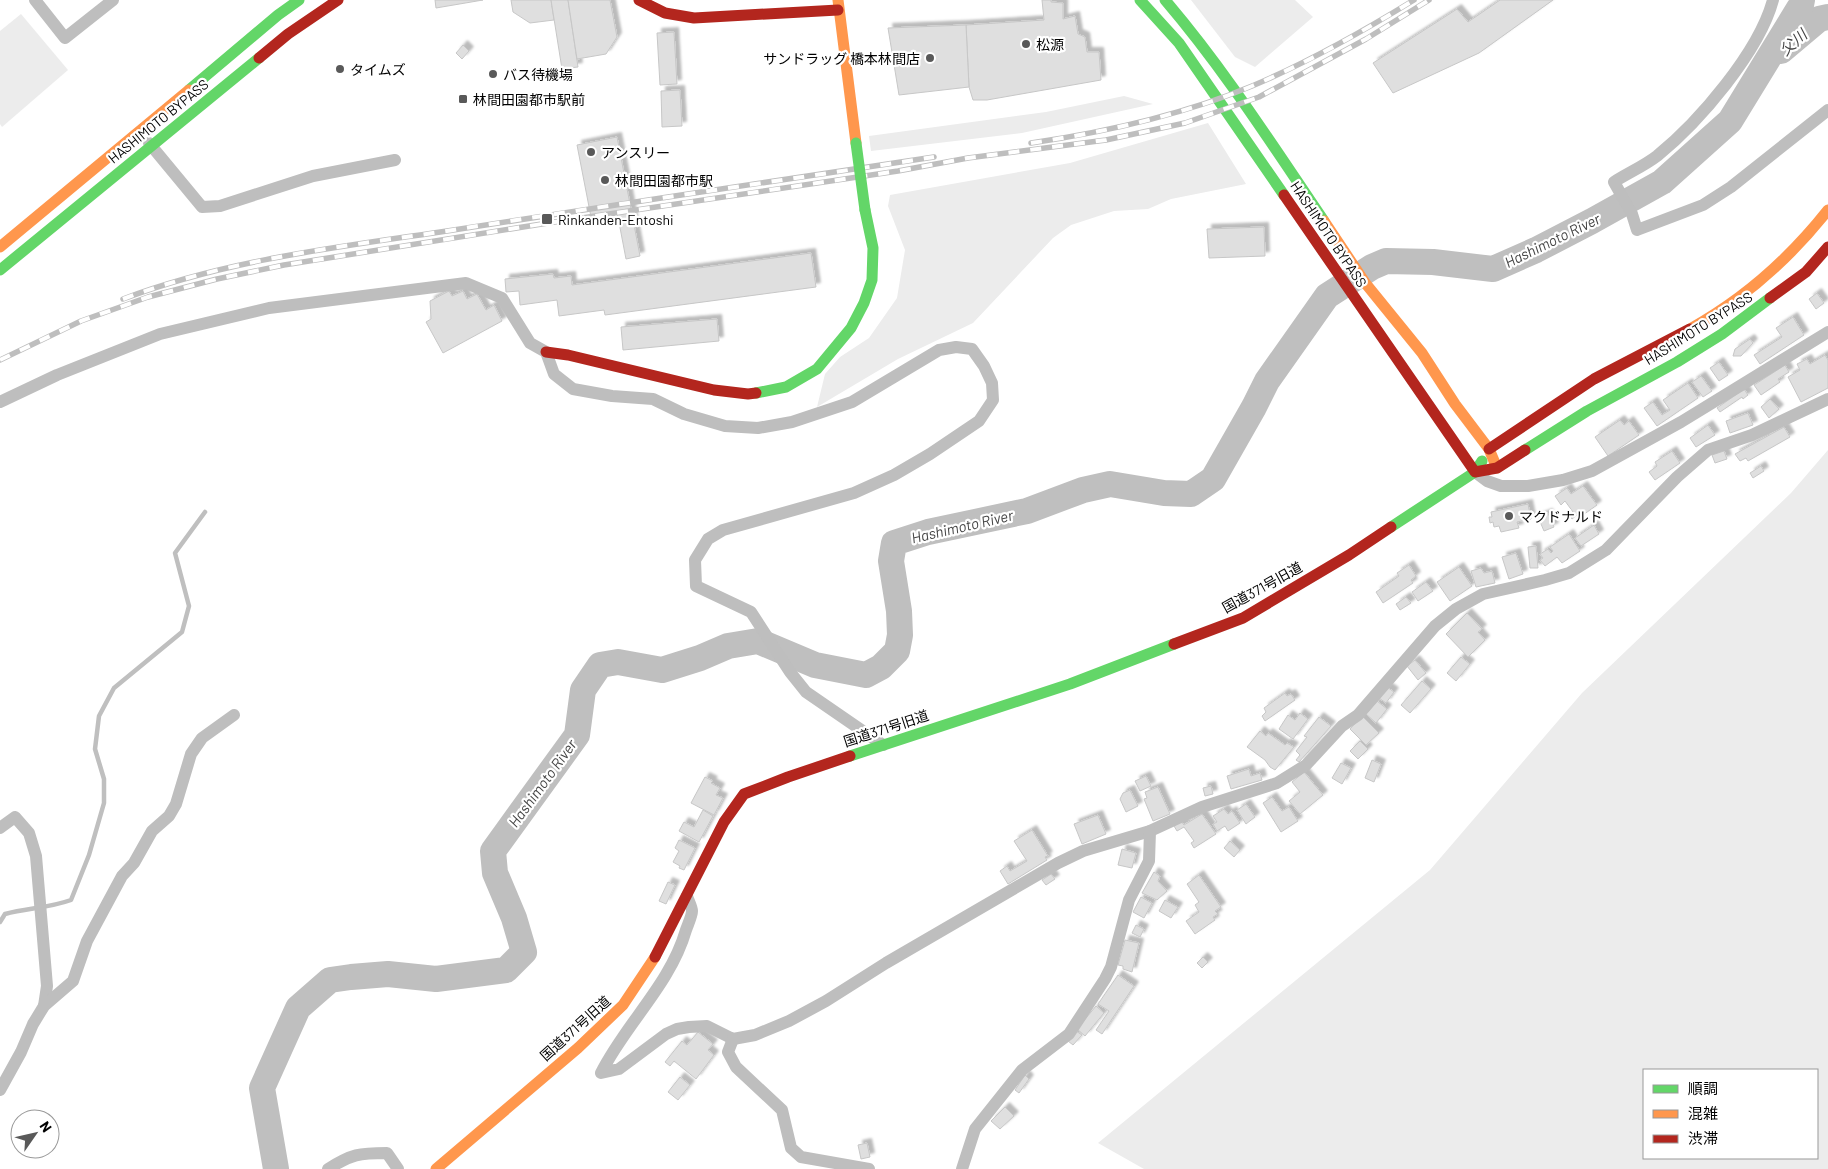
<svg xmlns="http://www.w3.org/2000/svg" width="1828" height="1169" viewBox="0 0 1828 1169" font-family="Barlow,'Noto Sans JP',sans-serif">
	<defs>
		<filter id="shadow"><feDropShadow dx="4.5" dy="-4.5" stdDeviation="1" flood-color="#0004"/></filter>
	</defs>
	<rect width="100%" height="100%" fill="#fff"/>
	<g fill="#ececec" fill-rule="evenodd">
		<path d="M1191,0H1295L1313,17L1255,67L1235,57Z"/>
		<path d="M21,14L68,70L2,127L0,124V31Z"/>
		<path d="M1124,96L1153,104L1022,133L871,151L869,136L1046,112Z"/>
		<path d="M1208,123L1246,184L1171,199L1148,209L1114,211L1071,225L1053,238L973,323L898,359L817,407L825,374L840,357L869,338L897,298L905,250L888,206L890,195L1070,163Z"/>
		<path d="M1828,450V1169H1144L1098,1143L1430,870L1582,693L1791,493ZM1644,1070H1817V1158H1644Z"/>
	</g>
	<g fill="none" stroke-linecap="round" stroke-linejoin="round">
		<path stroke="#bfbfbf" stroke-width="4.5" d="M0,922L5,914C28,908 49,908 71,900L89,855L104,803V779L95,749L99,716L114,688L182,632L189,606L175,553L205,512"/>
		<g stroke="#bfbfbf" stroke-width="26">
			<path d="M1781,51L1819,19L1828,17"/>
			<path d="M276,1169L262,1088L298,1008L330,980L351,977L388,974L436,979L506,970L524,952L514,918L495,873L493,851L577,735L583,690L600,665L618,662L662,670L700,658L728,646L758,641L815,665L866,675L881,667L897,651L900,635L899,611L891,561L894,543L928,532L1027,511L1083,490L1110,484L1164,493L1191,494L1213,479L1254,407L1267,381L1327,296L1372,267L1386,261L1433,262L1493,269L1536,250L1592,221L1662,182L1730,121L1801,5L1802,0"/>
		</g>
	</g>
	<g fill="#dfdfdf" stroke="#c7c7c7" filter="url(#shadow)">
		<path d="M435,0H483L436,8Z"/>
		<path d="M511,0H551L554,20L530,23L513,12Z"/>
		<path d="M551,0H568L578,67L562,69Z"/>
		<path d="M568,0H610L617,37L606,54L577,59Z"/>
		<path d="M1042,0H1051V2L1063,3V19L1075,16L1078,34L1085,37L1087,52H1099L1101,80L987,100H973L969,87L966,25L1044,20Z"/>
		<path d="M1500,0H1553L1479,53L1393,93L1373,63L1457,9L1468,22Z"/>
		<path d="M966,25L969,87L899,95L888,28Z"/>
		<path d="M674,32L677,84L660,85L657,33Z"/>
		<path d="M463,45L469,51L462,59L456,53Z"/>
		<path d="M680,90L682,126L662,127L661,91Z"/>
		<path d="M617,137L631,209L591,217L577,145Z"/>
		<path d="M631,209L640,256L626,259L617,212Z"/>
		<path d="M1264,227L1265,256L1209,258L1207,229Z"/>
		<path d="M811,253L816,287L605,315L604,310L559,316L557,300L520,305L519,291L506,292L505,279L553,274L554,278L571,276L572,285Z"/>
		<path d="M449,291L452,296L463,291L467,299L477,294L486,310L494,305L502,321L443,353L426,322L431,319L430,301Z"/>
		<path d="M1817,293L1824,303L1816,309L1809,299Z"/>
		<path d="M1793,317L1804,335L1760,364L1754,355L1782,337L1776,328Z"/>
		<path d="M717,319L719,341L623,350L621,327Z"/>
		<path d="M1750,339L1753,343L1741,356H1733L1735,349Z"/>
		<path d="M1825,355L1828,360V388L1801,402L1788,377L1800,370L1797,364L1807,359L1810,364Z"/>
		<path d="M1719,362L1728,375L1719,381L1710,368Z"/>
		<path d="M1785,365L1789,372L1778,379L1780,382L1761,395L1754,385Z"/>
		<path d="M1701,376L1712,391L1703,397L1692,382Z"/>
		<path d="M1688,383L1698,398L1657,426L1644,408L1653,402L1662,415L1670,410L1663,400Z"/>
		<path d="M1744,389L1748,395L1743,399L1742,397L1720,412L1717,408Z"/>
		<path d="M1770,399L1779,409L1769,418L1761,407Z"/>
		<path d="M1748,413L1753,425L1730,433L1726,421Z"/>
		<path d="M1620,420L1624,425L1629,421L1639,435L1608,456L1595,437Z"/>
		<path d="M1708,425L1715,435L1696,447L1690,438Z"/>
		<path d="M1784,427L1790,437L1748,461L1746,458L1740,461L1735,454Z"/>
		<path d="M1672,451L1680,463L1655,480L1649,472L1657,466L1655,462Z"/>
		<path d="M1724,451L1727,459L1715,463L1712,455Z"/>
		<path d="M1761,466L1764,471L1753,478L1750,473Z"/>
		<path d="M1583,486L1597,505L1583,515L1581,512L1572,519L1569,515L1573,512L1565,501L1561,505L1555,496L1567,488L1571,494Z"/>
		<path d="M1528,504L1531,519L1517,522L1519,528L1501,532L1499,526L1494,527L1493,522L1490,523L1489,517H1492L1491,512Z"/>
		<path d="M1548,513L1554,527L1544,531L1538,517Z"/>
		<path d="M1594,525L1599,534L1581,546L1575,538Z"/>
		<path d="M1569,534L1580,551L1562,563L1557,557L1545,566L1540,560L1543,558L1540,554L1548,549L1551,553L1553,551L1550,547Z"/>
		<path d="M1536,546L1538,568H1530L1528,547Z"/>
		<path d="M1516,553L1523,574L1509,579L1502,557Z"/>
		<path d="M1409,565L1416,576L1411,580L1413,583L1383,603L1376,592L1399,576L1397,573Z"/>
		<path d="M1459,567L1472,586L1450,601L1437,582Z"/>
		<path d="M1481,568L1484,573L1492,571L1495,583L1476,587L1471,571Z"/>
		<path d="M1426,582L1433,591L1418,601L1412,592Z"/>
		<path d="M1406,597L1411,603L1400,610L1396,604Z"/>
		<path d="M1467,613L1482,629L1478,632L1485,640L1468,657L1446,634Z"/>
		<path d="M1461,657L1470,664L1456,681L1447,673Z"/>
		<path d="M1415,660L1426,673L1418,680L1407,666Z"/>
		<path d="M1422,681L1431,689L1410,713L1401,705Z"/>
		<path d="M1387,687L1394,692L1386,703L1379,698Z"/>
		<path d="M1285,693L1287,696L1291,694L1295,700L1265,721L1262,716L1266,712L1264,708Z"/>
		<path d="M1377,701L1387,709L1376,723L1366,714Z"/>
		<path d="M1300,713L1308,719L1293,739L1279,729L1288,715L1295,720Z"/>
		<path d="M1362,716L1379,733L1366,745L1350,729Z"/>
		<path d="M1319,717L1331,726L1299,762L1296,760L1300,755L1296,751L1307,737L1304,736Z"/>
		<path d="M1260,731L1266,736L1268,733L1285,745L1287,743L1294,747L1275,770L1270,767L1265,760L1247,747Z"/>
		<path d="M1360,741L1368,749L1358,759L1350,751Z"/>
		<path d="M1372,760L1381,764L1374,782L1365,778Z"/>
		<path d="M1341,763L1351,768L1342,784L1332,778Z"/>
		<path d="M1249,769L1251,776L1260,773L1262,780L1231,789L1227,776Z"/>
		<path d="M1304,772L1323,795L1300,814L1289,801L1300,792L1292,782Z"/>
		<path d="M1146,776L1151,786L1140,791L1135,781Z"/>
		<path d="M705,777L713,781L711,783L720,788L716,795L723,798L714,815L691,803Z"/>
		<path d="M1211,786L1213,794L1205,796L1203,788Z"/>
		<path d="M1158,787L1170,814L1153,821L1144,799L1147,798L1145,792Z"/>
		<path d="M1130,790L1138,806L1126,812L1120,799L1123,793Z"/>
		<path d="M1272,797L1282,811L1289,807L1298,821L1281,832L1263,803Z"/>
		<path d="M1246,804L1255,817L1246,824L1237,810Z"/>
		<path d="M1224,809L1228,814L1232,811L1240,823L1228,831L1225,826L1217,831L1213,824L1217,822L1213,816Z"/>
		<path d="M703,810L713,816L699,842L679,831L684,822L694,827Z"/>
		<path d="M1202,814L1216,834L1194,848L1191,843L1194,841L1184,827L1177,831L1174,826L1181,821L1184,825Z"/>
		<path d="M1098,815L1106,834L1082,844L1074,824Z"/>
		<path d="M1032,830L1048,856L1045,857L1047,860L1008,884L1000,871L1007,866L1010,871L1027,861L1014,841Z"/>
		<path d="M679,840L695,848L684,870L679,868L680,866L673,862L679,851L675,848Z"/>
		<path d="M1230,841L1240,850L1234,857L1224,848Z"/>
		<path d="M1122,849L1136,853L1132,868L1118,865Z"/>
		<path d="M1154,872L1160,876L1158,881L1167,891L1157,900L1142,893Z"/>
		<path d="M1051,874L1055,879L1046,885L1042,880Z"/>
		<path d="M1199,875L1221,907L1215,911L1218,914L1213,917L1215,920L1195,934L1186,921L1199,912L1195,905L1199,902L1187,884Z"/>
		<path d="M668,882L675,885L666,904L659,901Z"/>
		<path d="M1141,897L1152,903L1144,918L1133,912Z"/>
		<path d="M1165,900L1178,907L1171,918L1159,911Z"/>
		<path d="M1136,925L1144,929L1140,937L1132,933Z"/>
		<path d="M1125,940L1139,943L1132,972L1123,969V966L1118,965Z"/>
		<path d="M1203,957L1208,962L1202,968L1197,963Z"/>
		<path d="M1118,975L1134,986L1102,1034L1096,1030L1109,1011L1098,1004Z"/>
		<path d="M1096,1006L1104,1013L1085,1036L1077,1029Z"/>
		<path d="M1076,1031L1082,1035L1073,1045L1068,1041Z"/>
		<path d="M698,1032L713,1044L708,1050L714,1055L696,1079L674,1061L670,1066L665,1062L682,1041L687,1045Z"/>
		<path d="M1025,1075L1029,1079L1019,1093L1015,1090Z"/>
		<path d="M680,1077L690,1085L678,1100L668,1092Z"/>
		<path d="M1005,1107L1014,1116L1000,1129L991,1121Z"/>
		<path d="M867,1143L870,1157L861,1159L858,1145Z"/>
	</g>
	<g fill="none" stroke-linecap="round" stroke-linejoin="round">
		<g stroke="#bebebe" stroke-width="12">
			<path d="M35,0L65,38L113,0"/>
			<path d="M1773,0C1759,52 1699,122 1657,156C1644,166 1628,173 1614,182L1632,214L1637,230L1703,205L1731,187L1828,110"/>
			<path d="M149,143L202,207L220,206L313,176L395,160"/>
			<path d="M0,402L57,375L160,334L269,308L466,283L502,298L530,343L546,352L554,374L573,389L612,396L653,399L684,414L725,426L758,428L792,422L852,402L939,350L956,347L972,349L984,366L992,383L993,400L979,421L930,454L894,475L854,493L723,530L708,539L695,560L696,586L751,612L790,672L806,692L883,745"/>
			<path d="M1475,472L1487,481L1501,486H1528L1563,480L1592,471L1681,422L1828,332"/>
			<path d="M0,828L15,817L29,833L36,856L47,986L44,1006"/>
			<path d="M687,896C688,900 692,907 692,911C692,916 688,924 686,930C670,985 626,1023 601,1073L619,1069L666,1034L677,1029L689,1027L707,1026L733,1039L755,1035L789,1021L826,1001L886,963L1058,863L1083,851L1150,831L1202,807L1277,783L1306,765L1342,726L1358,715L1435,626L1456,609L1483,594L1545,580L1569,573L1606,550L1677,477L1708,450L1752,435L1828,399"/>
			<path d="M733,1039L728,1052L736,1067L782,1110L791,1148L801,1157L869,1169"/>
			<path d="M0,1090L21,1052L33,1024L44,1006L73,981L87,941L122,876L134,863L152,831L169,816L176,804L191,754L202,738L234,715"/>
			<path d="M328,1169C352,1154 359,1153 387,1153L398,1169"/>
			<path d="M962,1169L975,1129L1022,1070L1069,1034L1105,979L1111,967L1129,900L1149,861L1150,831"/>
		</g>
		<g stroke="#63d668" stroke-width="11">
			<path d="M1140,0L1179,43L1284,195"/>
			<path d="M1165,0C1224,69 1273,146 1324,221"/>
			<path d="M189,90L278,15L299,0"/>
			<path d="M0,270L259,58"/>
			<path d="M756,393L786,387L817,369L851,328L864,303L872,280L873,248L865,210"/>
			<path d="M1525,450L1587,411L1677,362L1722,334L1770,298"/>
			<path d="M1391,527L1475,472L1482,461"/>
			<path d="M850,756L1070,684L1174,644"/>
		</g>
		<g stroke="#ff974d" stroke-width="11">
			<path d="M838,0L856,143"/>
			<path d="M1324,221L1366,284L1422,353L1455,404L1489,449L1497,468"/>
			<path d="M0,247L189,90"/>
			<path d="M1690,329C1744,299 1790,258 1828,210"/>
			<path d="M436,1169L578,1048L623,1005L655,957"/>
		</g>
		<g stroke="#b3261e" stroke-width="11">
			<path d="M639,0L665,13L694,18L838,10"/>
			<path d="M259,58L288,34L338,0"/>
			<path d="M1284,195L1475,472L1497,468L1525,450"/>
			<path d="M1770,298L1806,272L1828,247"/>
			<path d="M546,352L568,355L714,390L748,394L756,393"/>
			<path d="M1489,449L1594,379L1690,329"/>
			<path d="M1174,644L1243,618L1349,555L1391,527"/>
			<path d="M655,957L724,822L744,794L788,777L850,756"/>
		</g>
		<defs>
			<g id="rail">
				<path d="M1031,143C1106,132 1182,115 1252,86C1309,62 1362,32 1414,0"/>
				<path d="M123,299C226,260 338,247 447,231C609,205 772,182 934,157"/>
				<path d="M0,360L81,321L148,297L217,279L284,265L548,223L898,171L968,158L1106,140L1185,123L1259,97L1366,39L1429,0"/>
			</g>
		</defs>
		<use href="#rail" stroke="#bebebe" stroke-width="5.5"/>
		<use href="#rail" stroke="#fff" stroke-width="4" stroke-dasharray="11" stroke-linecap="butt"/>
		<path stroke="#63d668" stroke-width="11" d="M856,143L865,210"/>
	</g>
	<g fill="#595959" stroke="#fff" stroke-width="2">
		<circle cx="1026" cy="44" r="5"/>
		<circle cx="930" cy="58" r="5"/>
		<circle cx="340" cy="69" r="5"/>
		<circle cx="493" cy="74" r="5"/>
		<rect x="458" y="94" width="10" height="10" rx="2.5"/>
		<circle cx="591" cy="152" r="5"/>
		<circle cx="605" cy="180" r="5"/>
		<rect x="541" y="213" width="12" height="12" rx="2.5"/>
		<circle cx="1509" cy="516" r="5"/>
	</g>
	<g text-anchor="middle" dominant-baseline="central" stroke-width="4.5" stroke-linejoin="round" paint-order="stroke">
		<g font-size="14" fill="#000" stroke="#fff" text-anchor="start">
			<text x="1036" y="44">松源</text>
			<text x="920" y="58" text-anchor="end">サンドラッグ 橋本林間店</text>
			<text x="350" y="69">タイムズ</text>
			<text x="503" y="74">バス待機場</text>
			<text x="473" y="99">林間田園都市駅前</text>
			<text x="601" y="152">アンスリー</text>
			<text x="615" y="180">林間田園都市駅</text>
			<text x="558" y="219">Rinkanden-Entoshi</text>
			<text x="1519" y="516">マクドナルド</text>
		</g>
		<g font-size="14" fill="#000" stroke="#fff">
			<text transform="translate(158 121) rotate(-39)">HASHIMOTO BYPASS</text>
			<text transform="translate(1329 234) rotate(56)">HASHIMOTO BYPASS</text>
			<text transform="translate(1698 328) rotate(-32)">HASHIMOTO BYPASS</text>
			<text transform="translate(1262 587) rotate(-29)">国道371号旧道</text>
			<text transform="translate(886 728) rotate(-18)">国道371号旧道</text>
			<text transform="translate(575 1028) rotate(-42)">国道371号旧道</text>
		</g>
		<g font-size="15" font-style="italic" fill="#444" stroke="#fff">
			<text transform="translate(1793 42) rotate(-42)">父川</text>
			<text transform="translate(1552 240) rotate(-26)">Hashimoto River</text>
			<text transform="translate(962 526) rotate(-13)">Hashimoto River</text>
			<text transform="translate(542 783) rotate(-54)">Hashimoto River</text>
		</g>
	</g>
	<rect x="1643" y="1069" width="175" height="90" fill="#ffffff" stroke="#999999"/>
	<rect x="1653" y="1085" width="25" height="8" fill="#63d668" stroke="#999999"/>
	<text x="1688" y="1094" font-size="15" fill="#000000">順調</text>
	<rect x="1653" y="1110" width="25" height="8" fill="#ff974d" stroke="#999999"/>
	<text x="1688" y="1119" font-size="15" fill="#000000">混雑</text>
	<rect x="1653" y="1135" width="25" height="8" fill="#b3261e" stroke="#999999"/>
	<text x="1688" y="1144" font-size="15" fill="#000000">渋滞</text>
	<g transform="translate(35 1134) rotate(56)"><circle r="24" fill="#ffffff" stroke="#999999"/>
	<path d="M0-4L9 19L0 12L-9 19Z" fill="#595959"/>
	<text y="-8" font-size="14" font-weight="bold" text-anchor="middle" fill="#000000">N</text>
	</g>
</svg>
